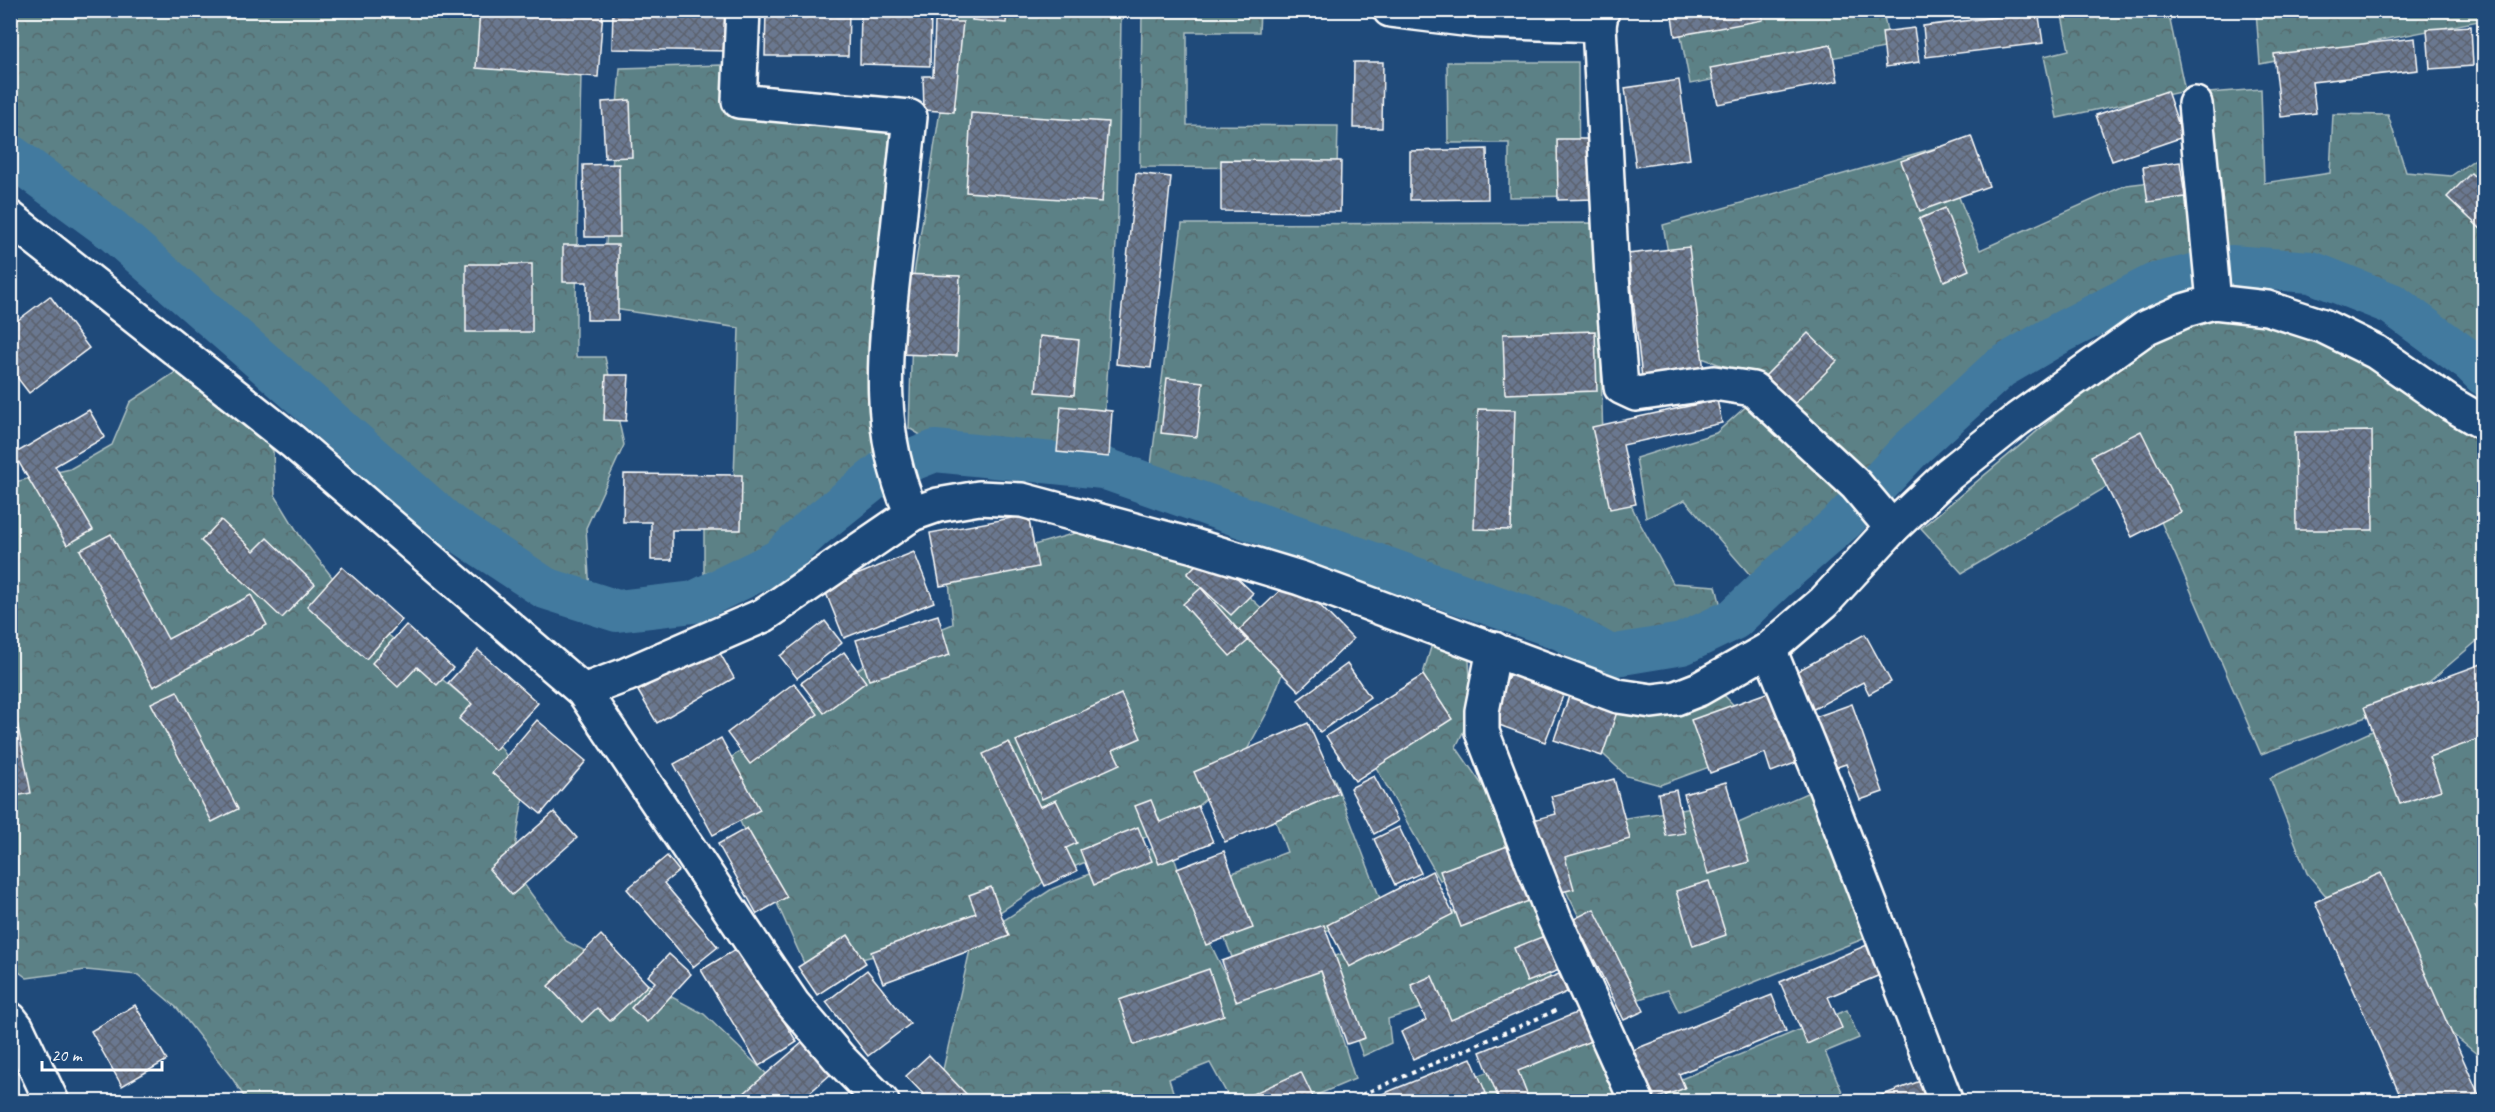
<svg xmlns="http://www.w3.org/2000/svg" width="2495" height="1112" viewBox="0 0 2495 1112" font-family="Caveat,sans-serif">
	<defs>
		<pattern id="forest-crowns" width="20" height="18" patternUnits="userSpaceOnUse" patternTransform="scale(1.5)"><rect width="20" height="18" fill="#5c8186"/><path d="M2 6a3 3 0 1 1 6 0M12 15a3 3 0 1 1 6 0" fill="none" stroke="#55696c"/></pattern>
		<pattern id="building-cross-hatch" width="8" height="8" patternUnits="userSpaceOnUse" patternTransform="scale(1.5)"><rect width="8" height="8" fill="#6b7890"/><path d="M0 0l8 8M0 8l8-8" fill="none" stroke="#5c626e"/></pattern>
	</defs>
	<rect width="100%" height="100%" fill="#1f4a7a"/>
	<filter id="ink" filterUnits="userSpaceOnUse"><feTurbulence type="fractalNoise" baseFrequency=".0167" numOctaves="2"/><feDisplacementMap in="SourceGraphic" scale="12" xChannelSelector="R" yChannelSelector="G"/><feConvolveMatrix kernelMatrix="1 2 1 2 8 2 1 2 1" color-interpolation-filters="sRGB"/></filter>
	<g filter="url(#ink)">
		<g fill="url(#forest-crowns)" stroke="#aec0c2" stroke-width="1.5">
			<path d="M1088,10L1121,17L1118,213L1102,453L1029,452L935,444L909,428L914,274L956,11Z"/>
			<path d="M2484,10V20L2260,64L2256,11Z"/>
			<path d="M10,11H582C581,126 575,242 576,357H605L624,445L586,528L590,592L546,578L456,514L120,223L11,140Z"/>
			<path d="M1142,11H1260L1259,32H1187V125L1338,126L1337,168L1140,167Z"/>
			<path d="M1762,11H1883L1890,47L1690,84L1679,26Z"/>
			<path d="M2061,11H2168L2185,91L2057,118L2044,56L2069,50Z"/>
			<path d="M1447,62H1578L1579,196L1509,197V143H1448Z"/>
			<path d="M722,65L725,114L890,129L879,270L873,454L808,514L753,557L704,574V508H733L739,328L601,307L620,68Z"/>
			<path d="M2261,89L2264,183L2330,173L2333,114L2388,115L2406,172L2451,176L2484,153V361L2393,291L2316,265L2223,255L2209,93Z"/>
			<path d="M1939,147L1980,250L2126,185L2193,177L2198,262L2135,280L2032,336L1964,381L1867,474L1755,378L1686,352L1663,225Z"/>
			<path d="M1597,223L1603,441L1637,518L1673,583L1716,586L1722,611L1717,622L1682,638L1613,649L1567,625L1217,500L1151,465L1182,224Z"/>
			<path d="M2206,308L2314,330L2484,436V635L2403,704L2261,754L2138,468L1962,573L1921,528L2155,333Z"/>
			<path d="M177,371L197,379L251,421L273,451L275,495L300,536L357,609L472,704L525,784L512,868L566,941L704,1014L776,1083L786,1101H247L232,1078L177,1008L138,975L86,970L27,978L11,966L10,483L70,469L112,445L130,402Z"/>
			<path d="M1750,403L1853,498L1758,584L1685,500L1646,518L1636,458L1716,433Z"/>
			<path d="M1079,532L1185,544L1215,565L1295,639L1269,709L1234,774L1177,824L1047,878L1038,887L968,933L808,972L716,768L882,653L953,624L948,570Z"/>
			<path d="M1432,644H1468L1472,713L1456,747L1498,808L1508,859L1440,880L1373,762L1416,697Z"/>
			<path d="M1722,693L1757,729L1742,755L1660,785L1627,776L1594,746L1615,704Z"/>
			<path d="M2484,693V1060L2416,1004L2307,873L2270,778L2416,711Z"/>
			<path d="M1334,778L1384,909L1235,965L1204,884L1287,852L1269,803Z"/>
			<path d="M1818,788L1868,937L1679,1012L1668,990L1623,1004L1558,875L1586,824L1713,805L1725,829Z"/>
			<path d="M1169,842L1187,896L1232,988L1316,955L1355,1079L1300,1102L1231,1101L1210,1063L1169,1079L1176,1101H957L940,1083L972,941L1052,889Z"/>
			<path d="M1523,886L1553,948L1544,953L1552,986L1447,1035L1434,1004L1388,1019L1391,1043L1363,1056L1328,959Z"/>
			<path d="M1847,1010L1859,1038L1825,1052L1846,1101H1668L1662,1087Z"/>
			<path d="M1598,1032L1626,1102H1418L1425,1095Z"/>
		</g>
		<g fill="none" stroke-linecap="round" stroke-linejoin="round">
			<path stroke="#437a9f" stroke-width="42" d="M10,155L112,230L451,526L545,588L617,611L694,602L779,560L814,527L884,471L935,451L1103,468L1563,630L1610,656L1682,644L1734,619L1775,580L1843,521L1910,450L2000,368L2058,334L2155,284L2231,266L2311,272L2392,304L2471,362L2484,375"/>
		</g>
		<g fill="url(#building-cross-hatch)" stroke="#fff" stroke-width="1.5">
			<path d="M480,10H603L598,77L476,68Z"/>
			<path d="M613,10H730L729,51L612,49Z"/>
			<path d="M766,10H849L848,56H765Z"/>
			<path d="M861,10H931L930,66L860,64Z"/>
			<path d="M939,10H967V15L938,13Z"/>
			<path d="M973,10H1007L1006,23L972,20Z"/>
			<path d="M1671,10H1762L1763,20L1675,36Z"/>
			<path d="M2020,10H2038L2043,43L1926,57L1923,26L2021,14Z"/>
			<path d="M935,22H963L954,112L924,110L923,76H933Z"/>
			<path d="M2471,26L2473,66L2430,69L2427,29Z"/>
			<path d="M2484,27V63L2478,28Z"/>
			<path d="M1914,28L1919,62L1886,67L1882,32Z"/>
			<path d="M2415,38L2418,70L2312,82L2316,113L2281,117L2274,54Z"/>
			<path d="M1831,45L1838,81L1718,104L1710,68Z"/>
			<path d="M1354,62H1383L1382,128H1353Z"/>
			<path d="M1679,80L1690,159L1636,167L1625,88Z"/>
			<path d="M2167,91L2183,137L2112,161L2096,115Z"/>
			<path d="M630,100L632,157L605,158L602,102Z"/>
			<path d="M971,113L1108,122L1102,202L966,192Z"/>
			<path d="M1971,136L1989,186L1920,211L1901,161Z"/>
			<path d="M1557,139H1594L1595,199L1558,200Z"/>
			<path d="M1487,149L1488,199L1410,200V151Z"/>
			<path d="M1221,160L1341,161L1340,212L1221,211Z"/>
			<path d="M2180,162L2185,197L2148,202L2143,167Z"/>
			<path d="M619,164L620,237H585L583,165Z"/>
			<path d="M1136,173L1171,177L1151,368L1116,364Z"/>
			<path d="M2471,173L2484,186V232L2447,197Z"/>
			<path d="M1945,208L1969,270L1944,281L1919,219Z"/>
			<path d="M563,245H618V320H587V282H563Z"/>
			<path d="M1689,247L1704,371L1642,378L1628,254Z"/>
			<rect x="466" y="264" width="66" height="68"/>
			<path d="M900,274L960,276L957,356L898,354Z"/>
			<path d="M50,296L89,348L29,393L10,368V326Z"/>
			<path d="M1595,331L1597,391L1505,394L1503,334Z"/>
			<path d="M1808,333L1837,361L1793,405L1765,376Z"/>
			<path d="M1040,336L1079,340L1074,395L1036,392Z"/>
			<path d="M606,375H629L626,421L604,420Z"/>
			<path d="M1167,378L1203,382L1197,437L1161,433Z"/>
			<path d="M1717,400L1722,423L1623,445L1636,504L1610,509L1592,427Z"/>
			<path d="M1061,406L1112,411L1109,457L1057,452Z"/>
			<path d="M1478,409L1515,410L1511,530L1474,529Z"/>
			<path d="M89,410L105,437L55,466L93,530L67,545L14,454Z"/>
			<path d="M2141,431L2181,512L2132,537L2091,456Z"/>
			<path d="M2372,431L2373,530H2296L2295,432Z"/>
			<path d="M624,474L742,475L741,530H672V560H651V522H623Z"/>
			<path d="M1028,515L1038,567L940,586L930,533Z"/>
			<path d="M221,520L254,551L267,538L315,584L282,618L201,541Z"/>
			<path d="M111,534L168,639L251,595L267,625L153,687L80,550Z"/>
			<path d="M1209,551L1253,593L1231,615L1187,574Z"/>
			<path d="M914,552L934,602L844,638L824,588Z"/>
			<path d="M342,567L402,620L366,659L307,606Z"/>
			<path d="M1293,578L1353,639L1299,691L1239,630Z"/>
			<path d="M1201,588L1248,641L1230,656L1183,604Z"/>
			<path d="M938,615L950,655L869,680L856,640Z"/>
			<path d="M825,621L842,643L797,678L780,656Z"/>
			<path d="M406,625L453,668L437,685L417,667L398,687L372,663Z"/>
			<path d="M1865,634L1891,682L1869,694L1863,682L1812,710L1792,674Z"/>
			<path d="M716,646L734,678L657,723L638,691Z"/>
			<path d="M478,650L538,703L495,750L459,719L472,704L448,683Z"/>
			<path d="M844,652L866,682L824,713L801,683Z"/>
			<path d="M2484,663V737L2429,757L2441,790L2400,804L2364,707Z"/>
			<path d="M1347,664L1370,697L1320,732L1298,700Z"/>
			<path d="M1512,667L1566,688L1545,742L1491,722Z"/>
			<path d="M1423,675L1452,719L1355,781L1326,736Z"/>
			<path d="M794,683L818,714L750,764L727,733Z"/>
			<path d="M177,691L238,809L212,822L151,703Z"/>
			<path d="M1772,691L1798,762L1771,772L1765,753L1710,773L1691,720Z"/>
			<path d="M1121,694L1141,738L1113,750L1120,764L1042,799L1016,741Z"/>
			<path d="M1569,696L1617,712L1602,756L1554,740Z"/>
			<path d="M1852,704L1883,792L1860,800L1846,764L1828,770L1810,719Z"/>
			<path d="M10,707H14L31,793L10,797Z"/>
			<path d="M537,720L586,761L541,814L492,773Z"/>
			<path d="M1308,723L1339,793L1225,842L1194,772Z"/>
			<path d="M721,738L760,810L713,835L674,764Z"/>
			<path d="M1009,742L1040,807L1056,800L1077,843L1066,848L1077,871L1045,886L983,754Z"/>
			<path d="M1374,776L1398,821L1374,834L1350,788Z"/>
			<path d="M1614,779L1630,839L1565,857L1574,889L1553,894L1533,820L1556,814L1551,796Z"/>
			<path d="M1726,782L1749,862L1708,874L1684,794Z"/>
			<path d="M1676,790L1685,833L1666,836L1658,793Z"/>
			<path d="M1151,800L1160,822L1198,806L1213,842L1159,864L1135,806Z"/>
			<path d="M554,812L577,838L512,895L489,869Z"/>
			<path d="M1138,827L1152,861L1094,885L1080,850Z"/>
			<path d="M1399,827L1421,873L1395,885L1374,839Z"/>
			<path d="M747,828L787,897L757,914L718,844Z"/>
			<path d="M1513,844L1534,899L1461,927L1440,871Z"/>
			<path d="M1224,851L1253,928L1206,945L1177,869Z"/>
			<path d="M667,856L679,871L664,883L718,947L693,967L627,889Z"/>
			<path d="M1432,871L1453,914L1349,967L1327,925Z"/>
			<path d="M2381,873L2482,1102H2403L2315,902Z"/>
			<path d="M1709,881L1726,935L1693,946L1676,891Z"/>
			<path d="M991,887L1009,936L883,983L871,952L976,913L969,895Z"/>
			<path d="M2484,901V924L2475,905Z"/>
			<path d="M1594,909L1644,1011L1624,1020L1574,919Z"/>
			<path d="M1324,925L1365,1038L1347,1044L1321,971L1236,1001L1222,961Z"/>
			<path d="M1552,933L1565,968L1527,982L1514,948Z"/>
			<path d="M601,935L648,985L610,1021L597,1008L582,1022L548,986Z"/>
			<path d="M848,935L866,963L817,995L798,967Z"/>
			<path d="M1867,945L1880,975L1828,997L1842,1028L1807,1044L1780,982Z"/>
			<path d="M738,948L797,1042L759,1066L701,970Z"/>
			<path d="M669,954L691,974L647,1022L631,1008L655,982L648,976Z"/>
			<path d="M1209,969L1224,1015L1134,1045L1119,1000Z"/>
			<path d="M867,970L910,1024L868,1056L826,1002Z"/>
			<path d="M1559,974L1567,992L1413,1059L1401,1032L1426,1020L1411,985L1432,976L1451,1020Z"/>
			<path d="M1772,995L1786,1031L1679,1074L1685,1088L1653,1100L1633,1050Z"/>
			<path d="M135,1005L167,1060L122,1086L91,1031Z"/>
			<path d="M1581,1011L1593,1040L1518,1071L1530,1102H1500L1480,1052Z"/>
			<path d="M803,1042L831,1074L799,1102H745L741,1096Z"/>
			<path d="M929,1055L971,1099L968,1102H931L906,1076Z"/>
			<path d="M1471,1058L1486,1093L1466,1102H1383L1380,1095Z"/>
			<path d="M1301,1072L1315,1101L1248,1102L1246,1097Z"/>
			<path d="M1923,1080L1930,1102H1864Z"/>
		</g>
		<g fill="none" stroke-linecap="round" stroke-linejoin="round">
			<defs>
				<g id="minor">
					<path d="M743,10L739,101L910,117C905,164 900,211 895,258C885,348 874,429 912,514"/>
					<path d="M1390,10L1480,21L1599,25L1602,10"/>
					<path d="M1599,25L1612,277L1621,387L1636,394L1714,383L1753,389L1856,485L1892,528"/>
					<path d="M2195,104L2214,302"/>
					<path d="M10,218L292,441L583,691L793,1004L840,1059L882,1102"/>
					<path d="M1494,649L1482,711V732L1554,918L1637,1102"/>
					<path d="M1769,649L1824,784L1946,1102"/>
					<path d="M583,691L626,675L764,615L912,514L938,505L979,498L1022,500L1194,546L1300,578L1618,696L1652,701L1676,698L1699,689L1769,649L1824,602L1892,528L1949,474L2018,419L2147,327L2186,310L2214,302L2267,308L2323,326L2376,352L2451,404L2484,423"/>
					<path d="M10,1019L17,1028L52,1102"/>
				</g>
			</defs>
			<use href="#minor" stroke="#fff" stroke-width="38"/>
			<path stroke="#fff" stroke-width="4" stroke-dasharray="4.5 4.5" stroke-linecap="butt" d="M1345,1102L1557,1010"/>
			<use href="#minor" stroke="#1f4a7a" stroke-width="33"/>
		</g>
	</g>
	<rect width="2495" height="1112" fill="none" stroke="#1f4a7a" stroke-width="36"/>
	<rect x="18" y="18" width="2459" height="1076" fill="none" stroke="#fff" stroke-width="2" filter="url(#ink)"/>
	<path d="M42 1061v9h120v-9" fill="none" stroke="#ffffff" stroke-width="3"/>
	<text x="51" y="1061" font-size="18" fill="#ffffff" stroke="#1f4a7a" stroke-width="4.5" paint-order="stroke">20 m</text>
</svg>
